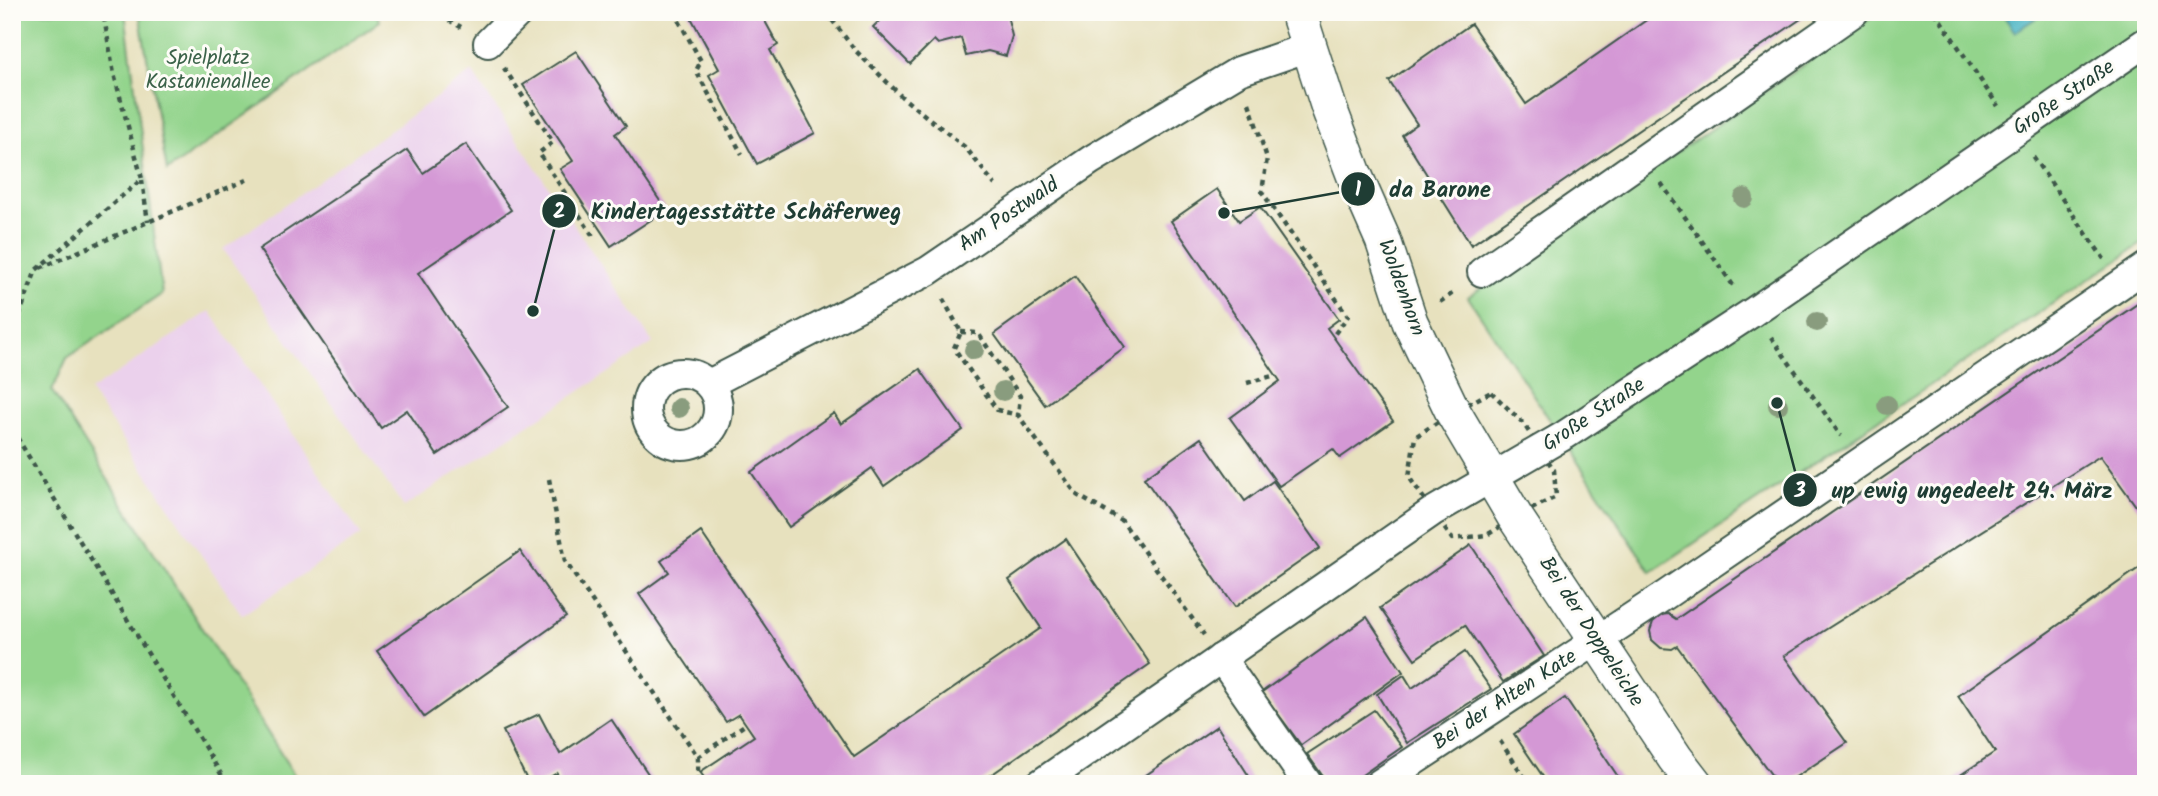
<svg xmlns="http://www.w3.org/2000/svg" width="2158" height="796" viewBox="0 0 2158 796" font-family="Kalam,sans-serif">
	<rect width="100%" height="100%" fill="#fdfcf7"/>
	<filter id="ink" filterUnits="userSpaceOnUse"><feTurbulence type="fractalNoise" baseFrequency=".0143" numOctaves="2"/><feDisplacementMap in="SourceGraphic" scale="14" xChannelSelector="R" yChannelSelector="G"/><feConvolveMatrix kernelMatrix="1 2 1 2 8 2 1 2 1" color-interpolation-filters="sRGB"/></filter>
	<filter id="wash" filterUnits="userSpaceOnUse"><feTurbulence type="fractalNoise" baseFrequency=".00686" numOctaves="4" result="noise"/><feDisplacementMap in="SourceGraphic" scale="28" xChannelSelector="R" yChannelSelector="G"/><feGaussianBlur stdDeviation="1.57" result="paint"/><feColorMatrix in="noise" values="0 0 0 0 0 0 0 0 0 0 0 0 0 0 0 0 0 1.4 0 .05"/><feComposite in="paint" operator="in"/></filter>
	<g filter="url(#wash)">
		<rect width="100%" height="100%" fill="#e7e1be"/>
		<g fill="#ebd1ec">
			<path d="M472,72L653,343L404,507L223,249Z"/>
			<path d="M210,311L361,535L242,615L90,391Z"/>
		</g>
		<g fill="#93d48c" stroke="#598860" stroke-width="2">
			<path d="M12,12H125L162,294L67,358L52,391L300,784H12Z"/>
			<path d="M139,12H375L380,21L167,171Z"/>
			<path d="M1880,12H2146V241L1651,572L1468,297Z"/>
		</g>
		<path fill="#47b4c3" stroke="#33787c" stroke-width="2" d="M2001,12H2045L2015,32Z"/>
		<g id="blocks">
			<g fill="#d498d5">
				<path d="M688,12H760L778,45L770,50L815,133L757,164L709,75L719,69Z"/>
				<path d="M888,12H1047L1044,20L1026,14L1008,19L1012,36L1006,56L988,51L966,56L961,38L938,44L934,40L910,64L873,27Z"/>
				<path d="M1658,12H1811L1471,245L1402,135L1417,124L1389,81L1471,24L1526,104Z"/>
				<path d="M576,51L626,126L615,134L666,210L611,246L560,169L573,161L523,85Z"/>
				<path d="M466,144L511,210L418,273L508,407L437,455L407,410L381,428L259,249L407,150L423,173Z"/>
				<path d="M1217,189L1239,221L1260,207L1339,319L1327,328L1393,421L1340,458L1333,449L1279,486L1230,418L1280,381L1171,221Z"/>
				<path d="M1075,276L1125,347L1045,405L994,334Z"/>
				<path d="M2146,298V520L2100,456L1784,656L1847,743L1785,784H1778L1677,646L1672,649L1661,648L1652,640L1650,631L1653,622L1661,615L1668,614L1676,619Z"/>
				<path d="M920,369L963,430L884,486L872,468L789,527L751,472L834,413L841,424Z"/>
				<path d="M1201,438L1245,501L1273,481L1320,548L1235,607L1144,478Z"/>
				<path d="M701,532L854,757L1041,628L1009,580L1066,539L1150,664L978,784H709L700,772L754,736L739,714L726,722L639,594L669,572L661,561Z"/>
				<path d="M1471,545L1544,656L1503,682L1465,625L1415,659L1380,608Z"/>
				<path d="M520,551L566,617L424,717L377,651Z"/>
				<path d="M2146,563V784H1956L1953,780L1995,752L1958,696Z"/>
				<path d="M1367,617L1403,672L1301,745L1262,692Z"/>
				<path d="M1465,652L1491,689L1407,743L1377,694L1404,675L1412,688Z"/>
				<path d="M1565,698L1623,784H1548L1514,734Z"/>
				<path d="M1374,710L1402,747L1352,782H1327L1307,754Z"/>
				<path d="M539,714L560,754L611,719L655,784H560L557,773L538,784H529L503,731Z"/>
				<path d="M1217,726L1254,784H1133Z"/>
			</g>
		</g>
	</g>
	<g filter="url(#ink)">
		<use href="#blocks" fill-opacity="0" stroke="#3d5649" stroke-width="2"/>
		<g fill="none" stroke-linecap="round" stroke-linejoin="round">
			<defs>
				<g id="minor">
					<path d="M488,43L519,12"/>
					<path d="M1482,272L1854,12"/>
					<circle cx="682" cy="409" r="36"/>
					<path d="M709,384L928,271L1091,160L1239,71L1309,47"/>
					<path d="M1221,658L1308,784"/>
					<path d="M1040,784L1432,512L1565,435L1753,312L2146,42"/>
					<path d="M1379,784L1667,594L2146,267"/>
				</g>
				<path id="tertiary" d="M1298,12L1329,108L1354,174L1383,240L1410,322L1453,412L1515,517L1675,758L1695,784"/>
			</defs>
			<use href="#minor" stroke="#3d5649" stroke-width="32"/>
			<use href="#tertiary" stroke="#3d5649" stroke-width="38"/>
			<g stroke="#3d5649" stroke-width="4.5" stroke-dasharray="5 5" stroke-linecap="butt">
				<path d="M443,12L447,19L461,27"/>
				<path d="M674,12L701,61L696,71L742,154"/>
				<path d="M826,12L854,49L902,97L966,148L995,185"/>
				<path d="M1935,12L1998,106"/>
				<path d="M504,68L553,142L539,153L593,236"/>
				<path d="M1249,103L1267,158L1262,192L1348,316L1333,336"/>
				<path d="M2033,157L2104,259"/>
				<path d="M142,180L148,222"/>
				<path d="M1661,183L1735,288"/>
				<path d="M40,268L251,178"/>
				<path d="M943,299L961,332L954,348L997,410L1018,415L1077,495L1122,521L1204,635"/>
				<path d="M1440,302L1456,291"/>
				<path d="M961,332L978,333L1020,396L1018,415"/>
				<path d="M12,335L36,270L142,179L114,74L103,12"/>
				<path d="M1771,337L1841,436"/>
				<path d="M1247,383L1276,375"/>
				<path d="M1491,392L1523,423L1554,470L1556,497L1515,517L1487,535L1452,539L1409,477L1415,437L1453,412Z"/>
				<path d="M12,429L227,784"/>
				<path d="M549,479L565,561L698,757V784"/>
				<path d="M1500,741L1529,784"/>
				<path d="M698,757L746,724"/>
				<path d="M218,784L224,780"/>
			</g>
			<use href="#minor" stroke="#fff" stroke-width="28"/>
			<use href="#tertiary" stroke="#fff" stroke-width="35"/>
		</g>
		<g fill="#899c7e">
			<circle cx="1744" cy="198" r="10"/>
			<circle cx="1817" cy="322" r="10"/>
			<circle cx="974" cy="350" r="10"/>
			<circle cx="1003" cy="391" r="10"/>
			<circle cx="1778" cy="405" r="10"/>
			<circle cx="1887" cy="405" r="10"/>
			<circle cx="679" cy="408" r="10"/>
		</g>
	</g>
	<g text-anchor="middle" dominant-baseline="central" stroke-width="6" stroke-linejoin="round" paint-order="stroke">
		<g font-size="21" fill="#3c634a" stroke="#fdfcf7">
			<text x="208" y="58">Spielplatz<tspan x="208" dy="24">Kastanienallee</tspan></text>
		</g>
		<g font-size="21" fill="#1f3d34" stroke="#fdfcf7">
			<text transform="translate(2064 98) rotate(-34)">Große Straße</text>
			<text transform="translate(1009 215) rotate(-34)">Am Postwald</text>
			<text transform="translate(1401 288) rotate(70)">Woldenhorn</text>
			<text transform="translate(1594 415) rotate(-33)">Große Straße</text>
			<text transform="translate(1591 632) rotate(57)">Bei der Doppeleiche</text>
			<text transform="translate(1505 700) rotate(-33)">Bei der Alten Kate</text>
		</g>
	</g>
	<path fill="none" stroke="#1f3d34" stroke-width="2.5" d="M1224 213L1358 189M533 311L559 211M1777 403L1800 490"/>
	<g fill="#1f3d34" stroke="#fdfcf7" stroke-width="2.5">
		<circle cx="1224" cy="213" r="7"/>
		<circle cx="533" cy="311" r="7"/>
		<circle cx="1777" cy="403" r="7"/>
		<circle cx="1358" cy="189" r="18"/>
		<circle cx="559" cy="211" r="18"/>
		<circle cx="1800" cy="490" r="18"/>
	</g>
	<g font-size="21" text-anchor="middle" font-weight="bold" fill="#fff">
		<text x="1358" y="196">1</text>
		<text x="559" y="218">2</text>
		<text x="1800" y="497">3</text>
	</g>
	<g font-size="23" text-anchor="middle" font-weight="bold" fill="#1f3d34" stroke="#fdfcf7" stroke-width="6" stroke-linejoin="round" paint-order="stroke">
		<text x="1440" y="197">da Barone</text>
		<text x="746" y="219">Kindertagesstätte Schäferweg</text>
		<text x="1972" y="498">up ewig ungedeelt 24. März</text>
	</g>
	<rect width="2158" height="796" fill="none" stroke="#fdfcf7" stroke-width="42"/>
</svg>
